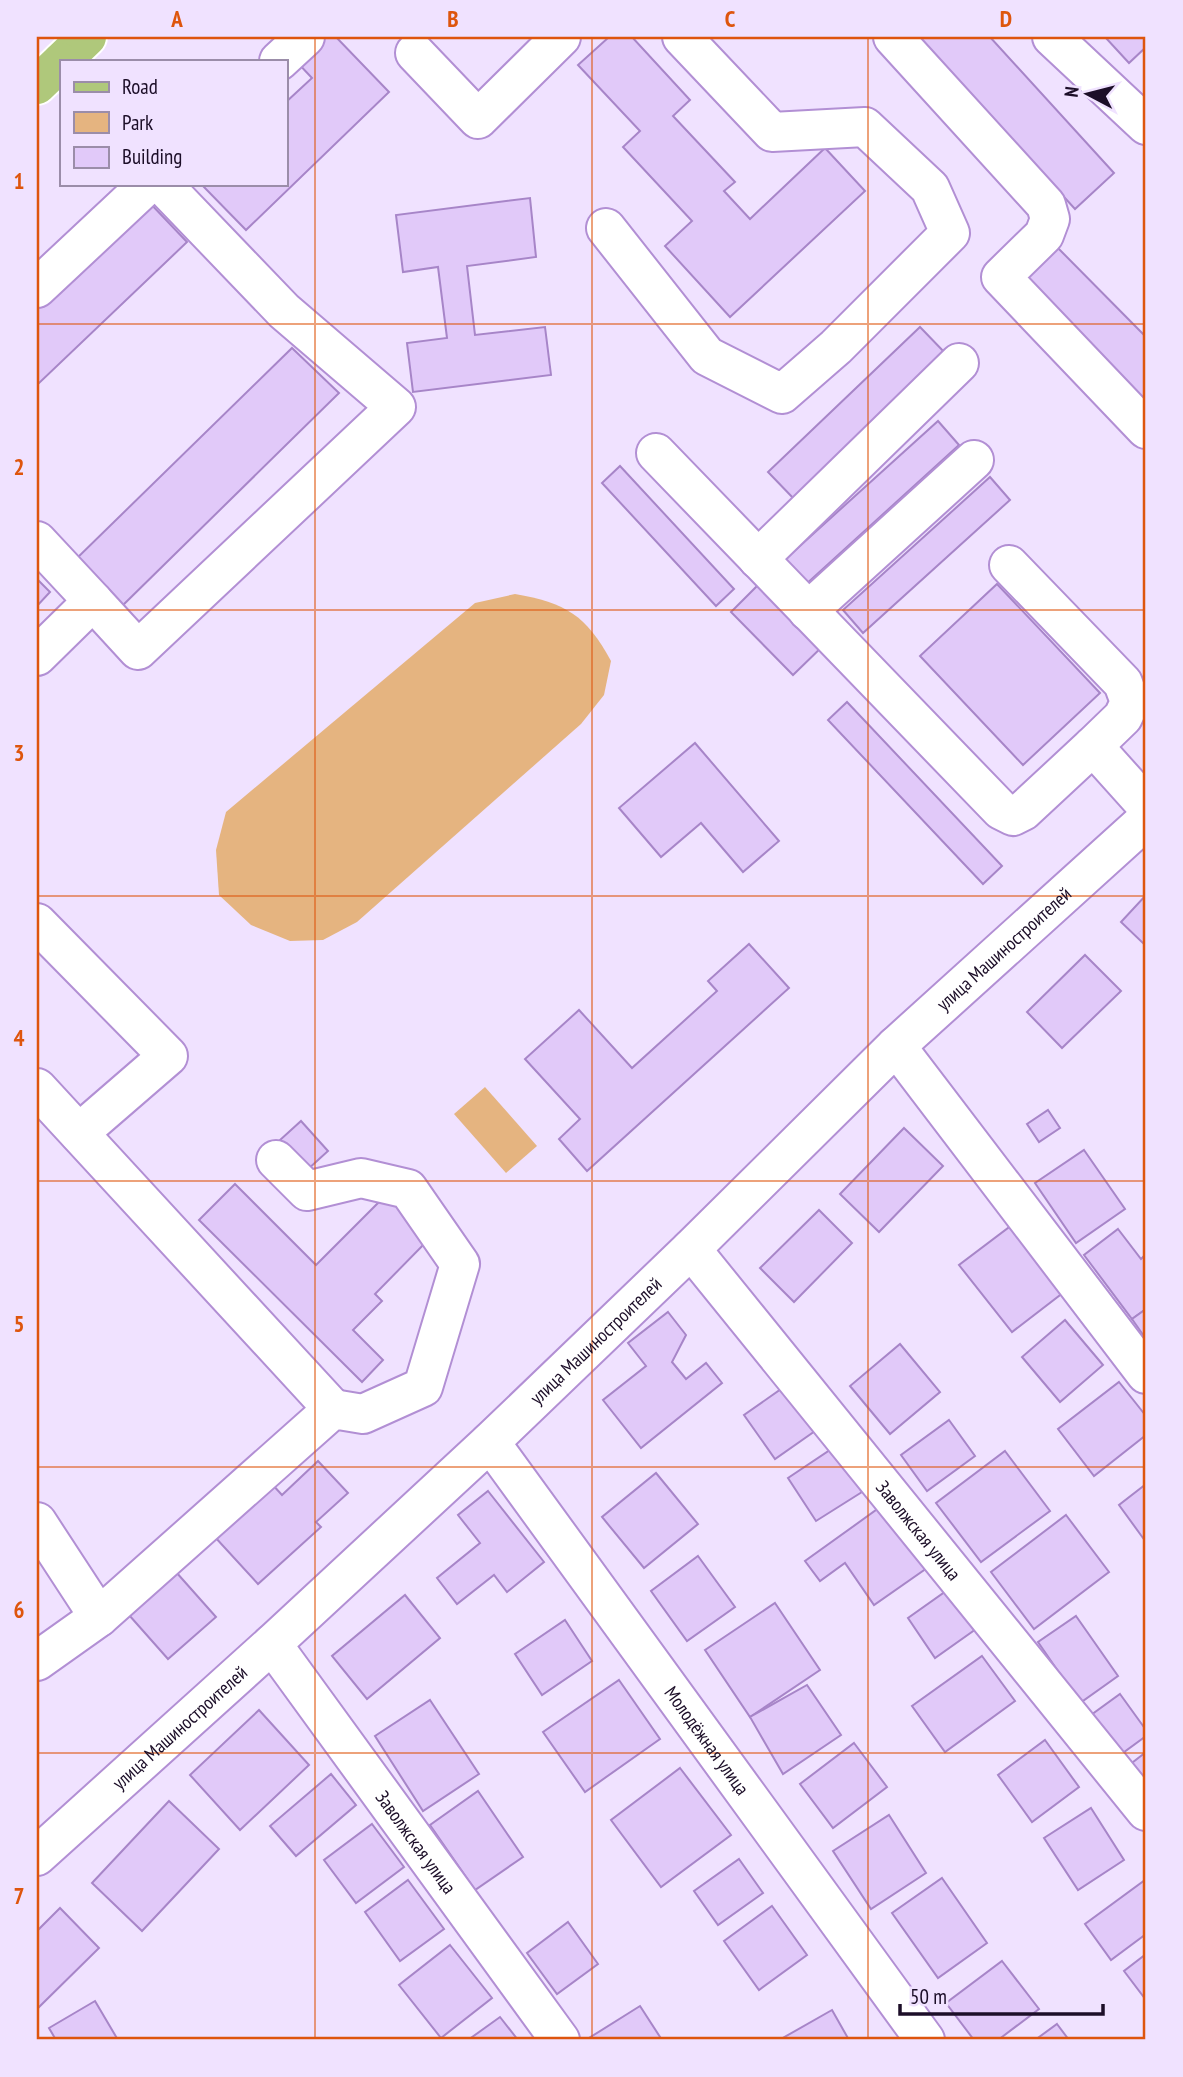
<svg xmlns="http://www.w3.org/2000/svg" width="1183" height="2077" viewBox="0 0 1183 2077" font-family="'PT Sans Narrow',sans-serif">
	<rect width="100%" height="100%" fill="#f0e2ff"/>
	<g fill="#e5b480">
		<path d="M515,594C566,603 586,615 611,661L604,695L581,724L357,922L323,940L290,941L251,925L219,895L216,850L226,812L475,603Z"/>
		<path d="M485,1087L537,1146L506,1173L454,1114Z"/>
	</g>
	<g fill="#e1c9f9" stroke="#a785c8" stroke-width="2">
		<path d="M319,37H336L389,92L246,230L201,184H285V103L312,78L295,60Z"/>
		<path d="M609,37H632L690,100L673,116L735,182L724,191L750,219L825,148L865,191L730,317L665,246L692,221L623,147L640,131L578,65Z"/>
		<path d="M918,37H990L1114,173L1075,209Z"/>
		<path d="M1105,37H1146V47L1129,63Z"/>
		<path d="M530,198L536,257L467,266L475,335L545,327L551,375L413,392L407,343L447,338L438,267L403,272L396,215Z"/>
		<path d="M148,201L187,242L37,385V307Z"/>
		<path d="M1053,243L1146,337V407L1018,278Z"/>
		<path d="M920,327L948,356L796,501L768,472Z"/>
		<path d="M292,348L339,393L119,609L73,562Z"/>
		<path d="M938,421L959,445L803,587L781,563Z"/>
		<path d="M620,466L734,589L716,606L602,483Z"/>
		<path d="M990,477L1010,500L863,633L843,610Z"/>
		<path d="M765,578L827,642L793,675L731,612Z"/>
		<path d="M37,579L50,592L37,606Z"/>
		<path d="M997,584L1100,693L1023,765L920,656Z"/>
		<path d="M847,702L1002,866L983,884L828,720Z"/>
		<path d="M695,743L779,841L743,872L701,823L661,857L619,808Z"/>
		<path d="M1146,895V946L1121,922Z"/>
		<path d="M749,944L789,988L587,1171L559,1139L580,1119L525,1059L579,1010L632,1068L717,991L708,981Z"/>
		<path d="M1085,955L1121,991L1062,1048L1027,1012Z"/>
		<path d="M1048,1110L1060,1128L1039,1142L1027,1124Z"/>
		<path d="M301,1121L328,1151L307,1170L280,1140Z"/>
		<path d="M904,1128L943,1166L879,1232L840,1194Z"/>
		<path d="M1084,1150L1125,1209L1076,1243L1035,1183Z"/>
		<path d="M235,1184L316,1265L388,1193L432,1236L375,1294L382,1301L353,1330L383,1360L362,1382L199,1220Z"/>
		<path d="M819,1210L852,1243L794,1302L760,1268Z"/>
		<path d="M1012,1225L1064,1292L1012,1332L959,1265Z"/>
		<path d="M1118,1229L1141,1259L1146,1254V1309L1132,1319L1084,1255Z"/>
		<path d="M1146,1309V1339L1132,1319Z"/>
		<path d="M668,1312L686,1335L672,1362L686,1379L706,1363L722,1383L641,1448L603,1400L646,1366L628,1343Z"/>
		<path d="M1065,1320L1103,1365L1060,1402L1022,1357Z"/>
		<path d="M900,1344L940,1392L890,1434L850,1386Z"/>
		<path d="M1119,1382L1146,1416V1435L1094,1476L1058,1429Z"/>
		<path d="M784,1387L815,1431L775,1459L744,1415Z"/>
		<path d="M949,1420L975,1456L927,1491L901,1455Z"/>
		<path d="M833,1448L862,1492L816,1521L788,1478Z"/>
		<path d="M1005,1451L1050,1511L981,1562L936,1503Z"/>
		<path d="M318,1461L348,1493L316,1522L321,1527L258,1584L214,1536L271,1483L282,1495Z"/>
		<path d="M656,1473L698,1524L644,1568L602,1517Z"/>
		<path d="M1146,1484V1535L1143,1538L1119,1505Z"/>
		<path d="M488,1491L544,1562L507,1592L494,1575L457,1604L437,1578L480,1543L458,1515Z"/>
		<path d="M883,1505L927,1568L874,1605L845,1563L820,1581L805,1561Z"/>
		<path d="M1066,1515L1109,1572L1034,1629L991,1572Z"/>
		<path d="M698,1556L735,1607L687,1641L651,1591Z"/>
		<path d="M176,1572L216,1617L168,1659L129,1615Z"/>
		<path d="M949,1589L976,1629L935,1658L908,1618Z"/>
		<path d="M405,1595L440,1638L367,1699L332,1656Z"/>
		<path d="M775,1603L820,1670L750,1717L705,1650Z"/>
		<path d="M1076,1616L1118,1676L1080,1703L1038,1642Z"/>
		<path d="M565,1620L592,1661L542,1695L515,1654Z"/>
		<path d="M982,1656L1015,1701L945,1752L912,1706Z"/>
		<path d="M619,1680L660,1739L585,1792L543,1732Z"/>
		<path d="M807,1685L841,1735L783,1774L750,1717Z"/>
		<path d="M1120,1694L1146,1730V1736L1120,1755L1091,1715Z"/>
		<path d="M430,1700L479,1774L423,1811L375,1736Z"/>
		<path d="M259,1710L309,1765L240,1830L190,1775Z"/>
		<path d="M1045,1740L1079,1787L1032,1822L998,1775Z"/>
		<path d="M854,1743L887,1787L833,1828L800,1784Z"/>
		<path d="M1146,1752V1789L1128,1766Z"/>
		<path d="M680,1768L731,1835L661,1887L611,1820Z"/>
		<path d="M331,1774L356,1805L296,1856L270,1826Z"/>
		<path d="M478,1791L523,1857L475,1890L430,1825Z"/>
		<path d="M169,1801L219,1849L142,1931L92,1883Z"/>
		<path d="M1091,1808L1124,1860L1078,1890L1044,1838Z"/>
		<path d="M889,1815L926,1873L871,1909L833,1851Z"/>
		<path d="M372,1824L404,1867L356,1903L324,1860Z"/>
		<path d="M739,1859L763,1893L718,1925L694,1891Z"/>
		<path d="M942,1878L987,1943L938,1978L892,1913Z"/>
		<path d="M408,1880L444,1929L400,1961L365,1912Z"/>
		<path d="M1145,1880L1146,1934L1111,1960L1085,1924Z"/>
		<path d="M772,1906L807,1955L759,1990L724,1941Z"/>
		<path d="M60,1908L99,1948L37,2009V1931Z"/>
		<path d="M568,1922L598,1964L557,1994L527,1953Z"/>
		<path d="M450,1945L492,1998L441,2038L399,1985Z"/>
		<path d="M1146,1954V2000L1124,1971Z"/>
		<path d="M1002,1961L1039,2009L998,2040H974L946,2003Z"/>
		<path d="M95,2001L118,2040H56L49,2028Z"/>
		<path d="M640,2006L662,2040H591L589,2038Z"/>
		<path d="M832,2010L849,2040H782L781,2039Z"/>
		<path d="M500,2017L518,2040H468Z"/>
		<path d="M1057,2024L1069,2040H1035Z"/>
	</g>
	<g fill="none" stroke-linecap="round" stroke-linejoin="round">
		<defs>
			<g id="minor">
				<path d="M893,37L1046,205L1050,219L1044,235L1001,277L1146,429"/>
				<path d="M1052,37L1146,125"/>
				<path d="M415,53L478,119L561,37"/>
				<path d="M279,61L305,37"/>
				<path d="M606,228L707,356L782,394L836,347L950,233L930,188L865,127L772,132L682,37"/>
				<path d="M37,288L148,184"/>
				<path d="M656,453L1001,810L1013,816L1023,811L1093,746L1146,805"/>
				<path d="M37,541L93,601L37,656"/>
				<path d="M758,559L959,363"/>
				<path d="M1009,565L1123,683L1130,702L1123,717L1093,746"/>
				<path d="M93,601L138,650L396,407L284,311L162,184"/>
				<path d="M808,611L974,460"/>
				<path d="M37,923L168,1056L79,1133"/>
				<path d="M896,1046L1146,1374"/>
				<path d="M37,1088L333,1409"/>
				<path id="s1" d="M691,1249L1146,1811"/>
				<path id="s2" d="M490,1442L925,2040"/>
				<path d="M37,1522L99,1617"/>
				<path id="s3" d="M272,1644L560,2040"/>
				<path d="M37,1661L99,1617L333,1409L363,1414L423,1387L460,1264L408,1189L361,1178L307,1191L276,1160"/>
				<path id="s4" d="M37,1856L272,1644L490,1442L691,1249L896,1046L1146,820"/>
			</g>
			<g id="major">
				<path d="M62,61L87,37"/>
				<path d="M37,85L61,62"/>
			</g>
		</defs>
		<use href="#minor" stroke="#b28fd4" stroke-width="42"/>
		<use href="#major" stroke="#fff" stroke-width="42"/>
		<use href="#minor" stroke="#fff" stroke-width="38"/>
		<use href="#major" stroke="#afc87b" stroke-width="38"/>
	</g>
	<path fill="none" stroke="#de550d" stroke-width="2" stroke-opacity="0.55" d="M315,37V2040M592,37V2040M868,37V2040M37,324H1146M37,610H1146M37,896H1146M37,1181H1146M37,1467H1146M37,1753H1146"/>
	<g text-anchor="middle" dominant-baseline="central" stroke-width="7" stroke-linejoin="round" paint-order="stroke">
		<g font-size="19" fill="#1c0e28" stroke="#f0e2ff">
			<text stroke="none"><textPath href="#s4" startOffset="1326">улица Машиностроителей</textPath></text>
			<text stroke="none"><textPath href="#s4" startOffset="760">улица Машиностроителей</textPath></text>
			<text stroke="none"><textPath href="#s1" startOffset="362">Заволжская улица</textPath></text>
			<text stroke="none"><textPath href="#s4" startOffset="192">улица Машиностроителей</textPath></text>
			<text stroke="none"><textPath href="#s2" startOffset="369">Молодёжная улица</textPath></text>
			<text stroke="none"><textPath href="#s3" startOffset="245">Заволжская улица</textPath></text>
		</g>
	</g>
	<rect width="1183" height="2077" fill="none" stroke="#f0e2ff" stroke-width="77"/>
	<rect x="60" y="60" width="228" height="126" fill="#f0e2ff" stroke="#9b8da9" stroke-width="2"/>
	<rect x="74" y="82" width="35" height="10" fill="#afc87b" stroke="#9b8da9" stroke-width="2"/>
	<text x="122" y="94" font-size="21" fill="#1c0e28">Road</text>
	<rect x="74" y="112" width="35" height="21" fill="#e5b480" stroke="#9b8da9" stroke-width="2"/>
	<text x="122" y="130" font-size="21" fill="#1c0e28">Park</text>
	<rect x="74" y="147" width="35" height="21" fill="#e1c9f9" stroke="#9b8da9" stroke-width="2"/>
	<text x="122" y="164" font-size="21" fill="#1c0e28">Building</text>
	<g transform="translate(1088 94) rotate(277)" stroke="#f0e2ff" stroke-width="5" paint-order="stroke">
	<path d="M0-5L12 26L0 18L-12 26Z" fill="#1c0e28"/>
	<text y="-10" font-size="19" font-weight="bold" text-anchor="middle" fill="#1c0e28">N</text>
	</g>
	<path d="M900 2004v10h203v-10" fill="none" stroke="#1c0e28" stroke-width="3.5"/>
	<text x="910" y="2004" font-size="21" fill="#1c0e28" stroke="#f0e2ff" stroke-width="5" paint-order="stroke">50 m</text>
	<rect x="38" y="38" width="1106" height="2000" fill="none" stroke="#de550d" stroke-width="2.5"/>
	<g font-size="23" text-anchor="middle" font-weight="bold" fill="#de550d">
		<text x="177" y="27">A</text>
		<text x="453" y="27">B</text>
		<text x="730" y="27">C</text>
		<text x="1006" y="27">D</text>
		<text x="19" y="189">1</text>
		<text x="19" y="475">2</text>
		<text x="19" y="761">3</text>
		<text x="19" y="1046">4</text>
		<text x="19" y="1332">5</text>
		<text x="19" y="1618">6</text>
		<text x="19" y="1904">7</text>
	</g>
</svg>
